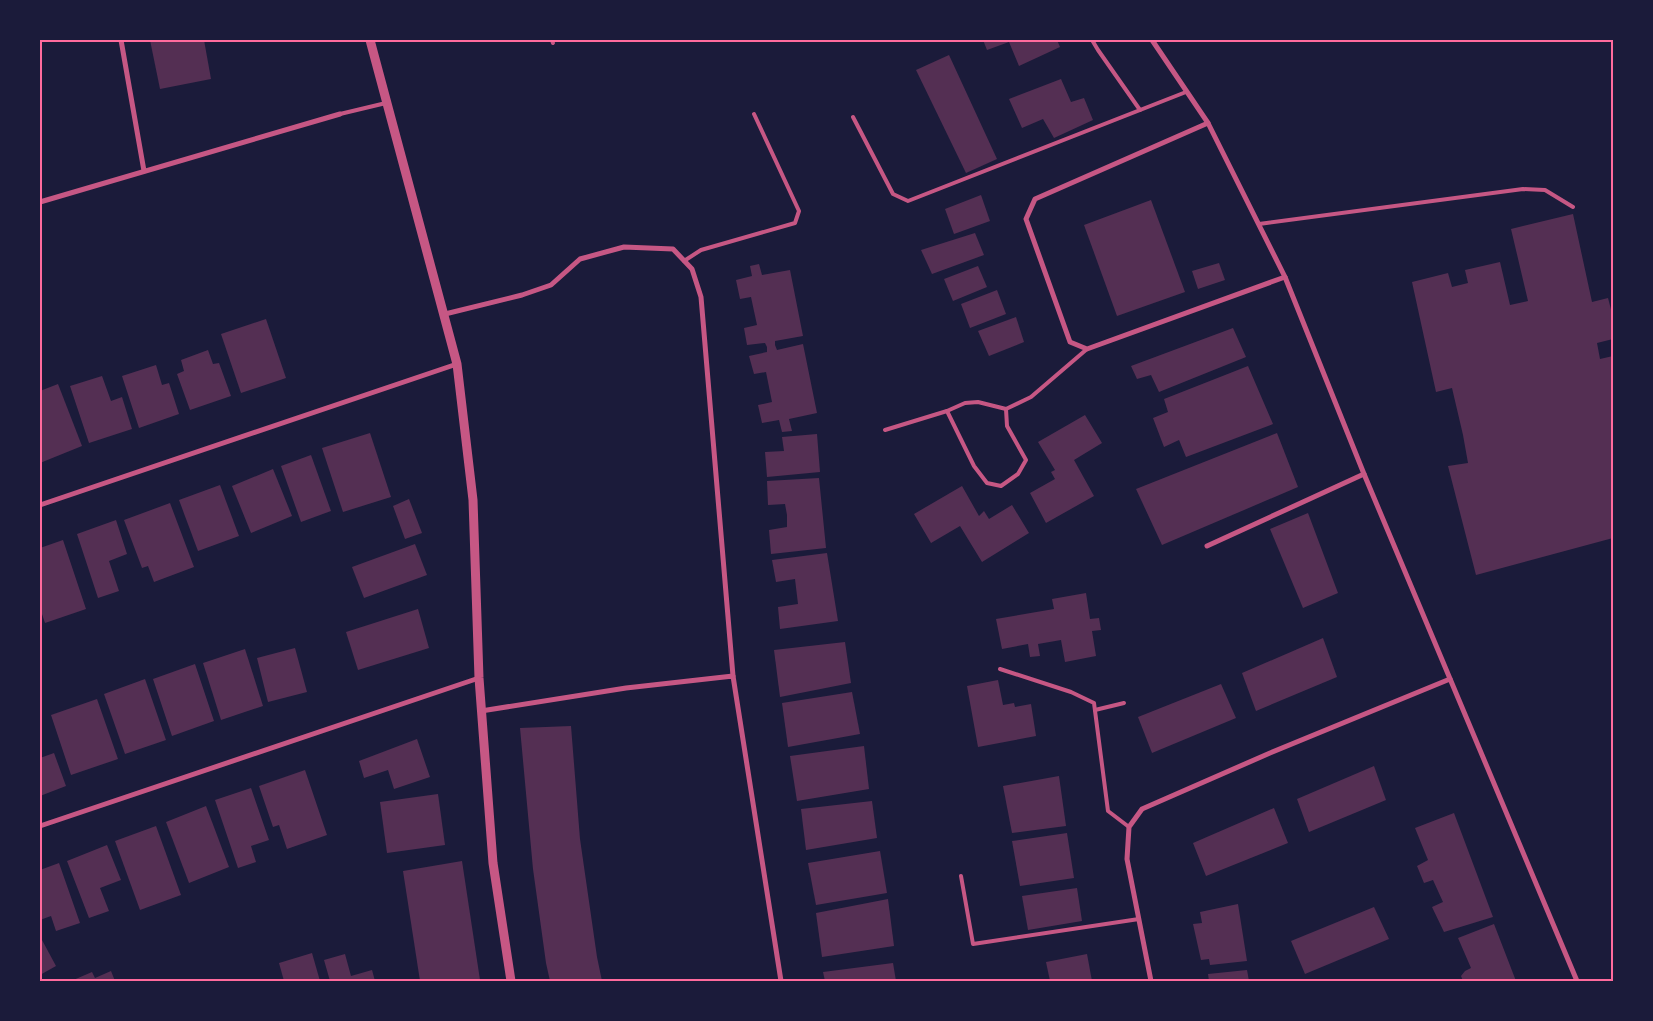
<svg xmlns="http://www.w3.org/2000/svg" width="1653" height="1021" viewBox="0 0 1653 1021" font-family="'DejaVu Sans',sans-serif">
	<rect width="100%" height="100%" fill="#1b1b3a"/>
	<g fill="#542f53">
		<path d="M150,40H204L211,79L160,89Z"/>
		<path d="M983,40H1057L1060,47L1019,66L1009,42L987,50Z"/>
		<path d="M949,55L997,159L966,173L916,70Z"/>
		<path d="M1061,79L1071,102L1084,98L1093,120L1054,138L1043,119L1022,128L1009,99Z"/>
		<path d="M981,195L990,221L954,234L945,209Z"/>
		<path d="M1151,200L1185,292L1117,316L1084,225Z"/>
		<path d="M1573,214L1592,302L1608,298L1613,317V339L1597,343L1600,359L1613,356V538L1476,575L1448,466L1468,463L1463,435L1452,388L1436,392L1412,282L1448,273L1452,287L1468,283L1465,270L1500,262L1510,305L1528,301L1511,229Z"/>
		<path d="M975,233L984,255L932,274L921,250Z"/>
		<path d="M1219,263L1225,280L1198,289L1192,271Z"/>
		<path d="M759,264L762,275L790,270L803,336L775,341V345L777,350L803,344L817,413L789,419L792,431L782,432L779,420L762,423L758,405L772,402L766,372L754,374L749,356L767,352V347L765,343L747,345L744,328L757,325L751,297L740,299L736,280L752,276L750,266Z"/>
		<path d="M978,266L987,287L953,301L944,279Z"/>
		<path d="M997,290L1006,314L970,328L961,304Z"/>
		<path d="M1016,317L1024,342L989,356L978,331Z"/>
		<path d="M266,319L286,378L241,393L221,334Z"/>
		<path d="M1233,328L1246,357L1159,392L1151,375L1137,379L1131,366Z"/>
		<path d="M208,350L213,364L219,363L231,396L190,410L177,374L184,371L181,360Z"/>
		<path d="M156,365L162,385L169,383L179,414L139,428L122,376Z"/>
		<path d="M1248,366L1273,424L1186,457L1179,440L1164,447L1153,418L1168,412L1164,399Z"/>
		<path d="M102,376L111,401L122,397L132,429L89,443L70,386Z"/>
		<path d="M58,384L82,446L40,463V391Z"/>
		<path d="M1085,415L1102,443L1074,460L1094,496L1046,523L1030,493L1055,479L1051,472L1055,470L1038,442Z"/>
		<path d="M370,433L391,497L343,512L322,448Z"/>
		<path d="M1277,433L1298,487L1162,545L1136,489Z"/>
		<path d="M817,434L820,472L767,477L765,452L784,451L782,437Z"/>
		<path d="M311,455L331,511L301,522L281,466Z"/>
		<path d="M273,469L292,516L251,533L232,486Z"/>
		<path d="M819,478L826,548L771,554L769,530L787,527V515L785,504L768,505L767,481Z"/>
		<path d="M220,485L239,536L198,551L179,500Z"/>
		<path d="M962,486L979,516L984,511L989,519L1012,505L1029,533L982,562L960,526L931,543L914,514Z"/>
		<path d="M409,499L422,533L405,539L393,506Z"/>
		<path d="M170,503L194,567L154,582L148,566L142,568L124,520Z"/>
		<path d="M1308,513L1338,593L1303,608L1270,529Z"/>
		<path d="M116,520L127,554L109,561L119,591L98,598L77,534Z"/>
		<path d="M63,540L86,609L45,623L40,608V548Z"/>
		<path d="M415,544L427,575L364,598L352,567Z"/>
		<path d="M827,553L838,621L780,629L778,607L798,604L795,579L776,582L772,560Z"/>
		<path d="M1086,593L1090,619L1099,618L1101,630L1092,631L1096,656L1065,662L1061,640L1038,644L1040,656L1030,657L1028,644L1002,649L996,619L1054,609L1052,599Z"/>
		<path d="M418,609L429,648L358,670L346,632Z"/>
		<path d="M1323,638L1337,677L1256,711L1242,673Z"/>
		<path d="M845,642L851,683L780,697L774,650Z"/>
		<path d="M295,648L307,692L268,702L257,658Z"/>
		<path d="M245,649L263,706L221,720L203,663Z"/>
		<path d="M195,664L214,721L172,736L153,679Z"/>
		<path d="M145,679L166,740L125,754L104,694Z"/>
		<path d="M998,680L1003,705L1014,703L1015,707L1031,704L1036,736L978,747L967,686Z"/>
		<path d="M1221,684L1236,718L1152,753L1138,717Z"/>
		<path d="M852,692L860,734L788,747L782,703Z"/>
		<path d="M97,699L118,759L71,775L51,715Z"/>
		<path d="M571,726L580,839L597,957L602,981H550L546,963L533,869L520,728Z"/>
		<path d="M417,739L430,777L394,789L388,770L364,778L359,761Z"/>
		<path d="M864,746L869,789L797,801L790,756Z"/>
		<path d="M54,753L66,786L40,796V758Z"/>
		<path d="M1374,766L1386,800L1309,832L1297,799Z"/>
		<path d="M305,770L327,835L287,849L279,825L273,827L259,786Z"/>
		<path d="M1059,776L1066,826L1012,833L1003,786Z"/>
		<path d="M251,788L269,840L251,846L256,862L238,868L215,800Z"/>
		<path d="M438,794L445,845L387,853L380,802Z"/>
		<path d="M872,801L877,838L806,850L801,809Z"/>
		<path d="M206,806L229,867L189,883L166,822Z"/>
		<path d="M1274,808L1288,843L1206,876L1193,843Z"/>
		<path d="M1454,813L1493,917L1444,932L1432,907L1443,902L1433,880L1424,883L1417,866L1428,860L1415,828Z"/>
		<path d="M156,826L181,895L140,910L115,841Z"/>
		<path d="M1067,833L1074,878L1020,886L1012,841Z"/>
		<path d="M107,845L121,880L100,888L109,911L89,918L67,861Z"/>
		<path d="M880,851L887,893L816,905L808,863Z"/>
		<path d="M462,861L480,980L420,981L403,871Z"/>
		<path d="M59,863L80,923L56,931L51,916L40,920V870Z"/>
		<path d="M1077,888L1082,921L1028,930L1022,896Z"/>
		<path d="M888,899L894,946L822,957L816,913Z"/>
		<path d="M1238,904L1247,961L1210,965L1209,959L1201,960L1193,924L1202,923L1200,912Z"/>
		<path d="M1374,907L1389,939L1305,974L1291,941Z"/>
		<path d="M1494,924L1516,981H1463L1461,976L1465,971L1471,968L1458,938Z"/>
		<path d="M42,940L56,966L40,975V941Z"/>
		<path d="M312,953L320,981H284L279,963Z"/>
		<path d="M345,954L351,976L372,970L375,981H330L324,960Z"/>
		<path d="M1087,954L1092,981H1050L1046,962Z"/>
		<path d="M893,963L896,981H825L823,972Z"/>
		<path d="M1247,970L1249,981H1209L1208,974Z"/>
		<path d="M111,971L115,981H71L92,972L95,978Z"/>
	</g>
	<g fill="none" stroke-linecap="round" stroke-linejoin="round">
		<g stroke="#c65784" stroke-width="4">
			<path d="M552,40L553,43"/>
			<path d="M1092,40L1098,50L1140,110"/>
			<path d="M340,114L386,103"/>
			<path d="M853,117L893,194L908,201L1186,92"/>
			<path d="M1259,224L1523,189L1545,190L1573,207"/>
			<path d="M684,261L701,250L795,223L799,211L754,114"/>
			<path d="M947,411L974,466L987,483L1001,486L1018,474L1026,460L1007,426L1006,409"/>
			<path d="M885,430L947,411L965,403L978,402L1006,409L1031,397L1087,349"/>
			<path d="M1000,669L1071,692L1094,703L1108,811L1129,827"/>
			<path d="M1095,710L1124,703"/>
			<path d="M961,876L973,944L1139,919"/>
		</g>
		<g stroke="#c65784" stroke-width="5">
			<path d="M121,40L144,171"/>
			<path d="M1152,40L1208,123L1285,277L1364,474L1577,981"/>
			<path d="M1208,123L1035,199L1026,219L1070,342L1087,349L1285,277"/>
			<path d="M40,202L340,114"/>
			<path d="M445,314L522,295L551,285L580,259L624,247L673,249L692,269L701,297L733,676"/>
			<path d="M40,505L457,364"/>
			<path d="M1207,546L1364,474"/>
			<path d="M481,711L626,688L733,676L781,981"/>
			<path d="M40,826L479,678"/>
			<path d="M1151,981L1127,859L1129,827L1142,809L1270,753L1450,679"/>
		</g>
		<path stroke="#c65784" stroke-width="9" d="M370,40L457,364L473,500L479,678L493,863L511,981"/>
	</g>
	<rect width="1653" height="1021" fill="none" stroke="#1b1b3a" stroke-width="82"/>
	<rect x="41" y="41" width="1571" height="939" fill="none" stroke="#ff6b9d" stroke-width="2"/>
</svg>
